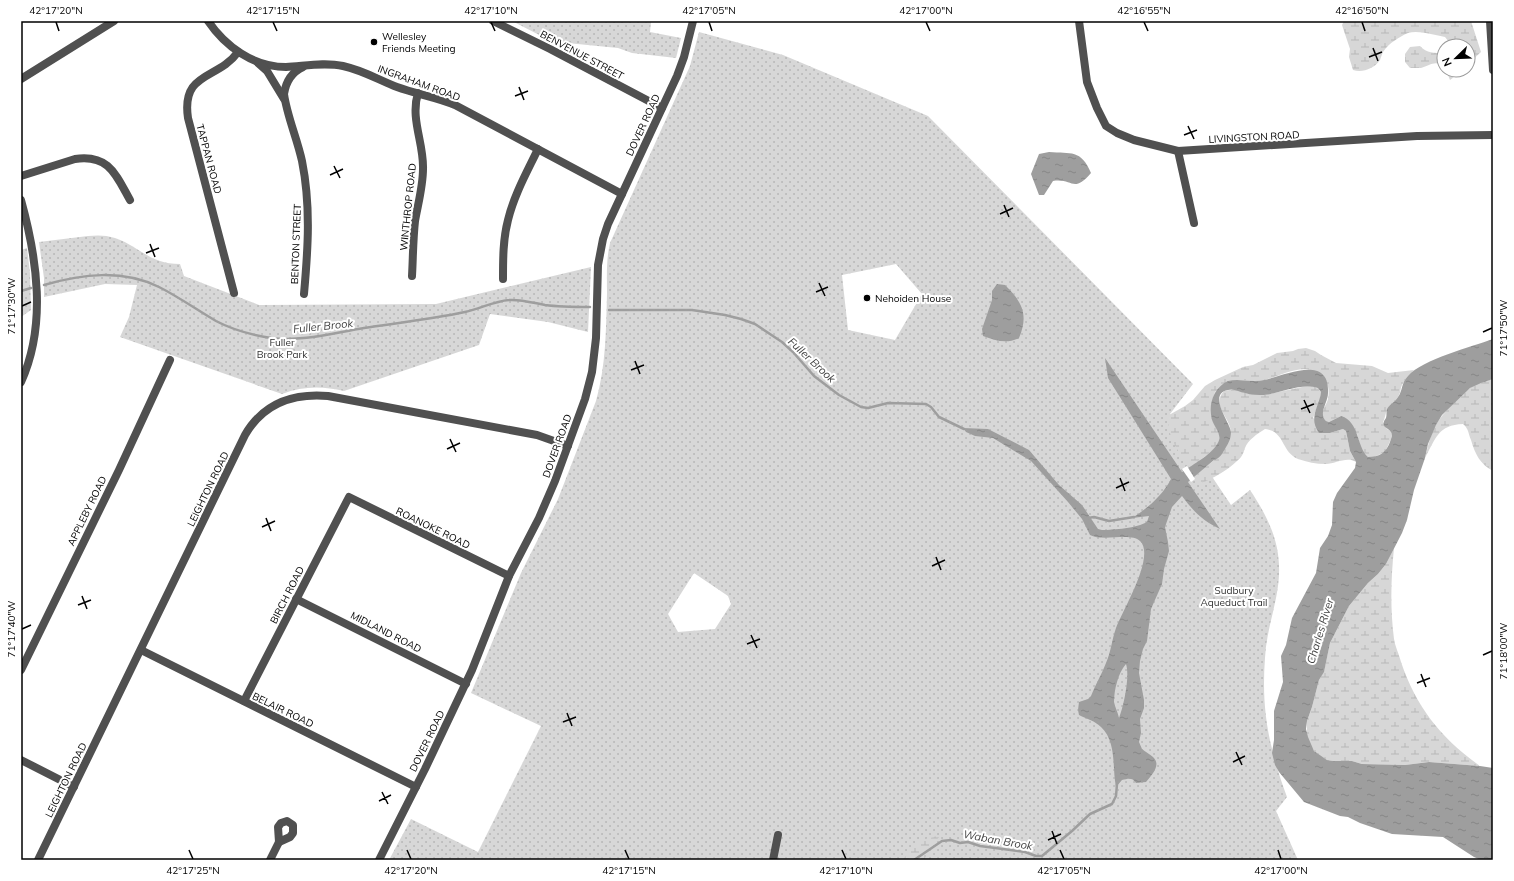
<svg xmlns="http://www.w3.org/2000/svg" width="1514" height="881" viewBox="0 0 1514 881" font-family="Mulish,sans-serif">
	<defs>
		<pattern id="green-dots" width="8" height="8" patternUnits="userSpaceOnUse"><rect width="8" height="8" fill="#d7d7d7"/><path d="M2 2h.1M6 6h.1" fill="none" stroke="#b7b7b7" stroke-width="1.8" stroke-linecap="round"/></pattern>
		<pattern id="wetland-marsh" width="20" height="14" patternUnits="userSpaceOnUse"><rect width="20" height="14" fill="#d7d7d7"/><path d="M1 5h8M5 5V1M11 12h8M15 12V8" fill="none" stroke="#b7b7b7"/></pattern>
		<pattern id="water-ripples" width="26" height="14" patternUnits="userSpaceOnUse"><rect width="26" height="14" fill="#9e9e9e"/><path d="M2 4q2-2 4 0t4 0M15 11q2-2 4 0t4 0" fill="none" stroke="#868686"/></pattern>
	</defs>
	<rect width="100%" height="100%" fill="#fff"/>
	<g fill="url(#green-dots)" fill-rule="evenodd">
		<path d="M512,21H641L651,22L650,32L681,38L676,58L632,53L618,48L557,42L549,40Z"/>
		<path d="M699,32L783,55L928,116L1193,384L1170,414L1231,505L1250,490C1274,526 1285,555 1276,598C1272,618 1266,637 1265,658C1261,710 1269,748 1287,797L1276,811L1298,860H389L411,819L478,852L541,726L471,693L521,573L558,499L596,401C606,366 606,330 607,294C607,277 606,260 610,243L690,66ZM896,264L922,294L895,340L848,330L842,275ZM694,573L728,596L731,604L715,629L678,632L668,614Z"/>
		<path d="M88,236C97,235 106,235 115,238C141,247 149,264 180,264L184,276L259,305L436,304L591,267L588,332L548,322L490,314L479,345L344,391C322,386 303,386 282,394L120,337L129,317L137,285L105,284L44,297V278L39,242Z"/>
		<path d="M27,248L30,273L31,310L21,317V250Z"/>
	</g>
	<g fill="url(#wetland-marsh)">
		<path d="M1344,21H1471L1481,52L1468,64V46H1452L1445,37C1434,35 1419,30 1408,33C1399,37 1389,43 1383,52C1382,54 1381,57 1380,60C1374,69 1362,73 1353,70L1349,57L1350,49L1342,25Z"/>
		<path d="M1420,46C1427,54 1434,52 1444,54V66C1435,60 1430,65 1421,68C1418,68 1413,68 1410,68L1405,62V54L1410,47Z"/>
		<path d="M1446,70H1463L1450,80Z"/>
		<path d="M1306,348L1315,351L1321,355L1336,363L1372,366L1388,373L1414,370C1410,374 1405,379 1402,385C1400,388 1401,392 1399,395C1397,400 1392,403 1389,407C1385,411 1386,417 1383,422L1387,429L1391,431L1392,434L1391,439L1385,452L1374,457H1368L1361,449L1357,434L1341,416L1329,422L1326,421C1318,413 1326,407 1328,399C1329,394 1329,388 1327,384C1326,380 1323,377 1319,375C1304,361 1280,377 1264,380C1255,382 1248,380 1239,380C1234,380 1220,389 1215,392C1212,400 1210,410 1212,419C1214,426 1221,433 1219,440C1217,451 1198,461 1189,467C1179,452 1165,435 1169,415L1185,406L1193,400L1205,386L1215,380L1243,367L1253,365L1277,353L1293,351L1298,349Z"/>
		<path d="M1493,379V471C1480,464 1475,454 1471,440C1468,433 1469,429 1463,424C1438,425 1436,438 1425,458C1428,447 1430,435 1436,425C1441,415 1460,395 1470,388C1477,383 1485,381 1493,379Z"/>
		<path d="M1312,386L1318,388L1321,392L1320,400L1313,418L1330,433L1343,429L1346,431L1350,451L1356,462C1347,456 1335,464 1326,464C1316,464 1307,462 1298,459C1281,452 1285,431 1265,429C1257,434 1248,440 1245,448C1243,454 1242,457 1237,461C1227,471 1213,478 1200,484L1195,476C1209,463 1223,457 1230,437C1236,421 1209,407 1224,391L1235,389L1245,393L1264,395L1302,387Z"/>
		<path d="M1394,548C1391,578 1390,608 1394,639C1395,646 1399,654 1401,662C1416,707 1441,738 1480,766L1429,762L1405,765L1362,764L1352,761H1333L1327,760L1320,756L1314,751L1310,744L1307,737V721L1312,707L1319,680L1324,671L1330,643L1349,606L1368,583L1378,574L1386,564Z"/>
		<path d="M941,835L932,845L924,860H902L922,840Z"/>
	</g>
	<g fill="url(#water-ripples)" fill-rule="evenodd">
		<path d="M1049,152C1071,154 1081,149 1091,173C1073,194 1073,178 1053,181L1044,195H1039L1031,174L1039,154Z"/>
		<path d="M997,284L1005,285C1022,302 1029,314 1019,338C1007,344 996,341 983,336L982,329L992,300V291Z"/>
		<path d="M1493,339V379L1481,383L1470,388L1442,415L1436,425L1428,444L1425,458L1414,490L1407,520L1402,533L1386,564L1378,574L1368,583L1349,606L1330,643L1324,672L1319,680L1312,707L1307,721L1306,729L1308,737L1314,751L1327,760L1333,761H1352L1362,764L1405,765L1429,762L1480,766L1493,768V860H1481L1474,857L1443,837L1392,834L1360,823L1348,817L1340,816L1304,802L1279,772L1275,765L1272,753L1274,740V711L1283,682L1281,656L1286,645L1292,618L1316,573L1320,548L1328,536L1332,525L1333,502L1337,493L1355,468L1356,462L1350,451L1346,431L1343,429L1330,433H1319C1308,417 1319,408 1321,392L1318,388C1300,383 1282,393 1264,395C1258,395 1251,395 1245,393C1239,392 1234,388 1228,390C1207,394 1230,422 1231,432C1231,439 1228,444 1225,449C1222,454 1220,458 1214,460L1188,482L1220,529C1203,521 1193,511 1182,496L1172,507L1165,527L1168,542L1169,551L1164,569L1162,584L1151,609L1147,641L1143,649L1140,661L1139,673L1144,700V708L1140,719L1141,733L1139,742L1142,749C1145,752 1150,754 1153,757C1162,765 1151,776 1146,782L1136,783C1132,777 1128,779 1122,780L1116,787C1112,768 1117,742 1101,727C1095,721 1087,719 1079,715L1078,710L1079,702L1088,699L1091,696C1095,685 1102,674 1106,663C1111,652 1112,639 1116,628C1122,611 1156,556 1140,541C1131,532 1103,542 1090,535L1082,519L1068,502L1031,461L993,438L975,436L966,432L963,428L988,429L1029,450L1059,485L1082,505L1098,529L1102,530C1114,530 1137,528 1147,522L1149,516L1132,518C1148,508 1162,496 1171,479L1108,378L1105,358L1182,472C1192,465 1215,453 1219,440C1221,434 1214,426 1212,420C1208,405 1213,388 1228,381C1240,378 1252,383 1264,380C1284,376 1330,353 1328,393C1328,403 1318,413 1326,421L1329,422L1341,416C1360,422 1356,446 1368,457C1379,457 1386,453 1390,442C1391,439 1393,435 1391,432C1390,430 1386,428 1384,426C1383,422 1384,421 1386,418C1387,415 1386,412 1387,409C1390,404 1395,402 1398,397C1403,390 1401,383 1408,376C1423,359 1471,347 1493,339ZM1126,664C1130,676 1124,705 1119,718C1118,713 1115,707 1114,702C1114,690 1118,673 1126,664Z"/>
	</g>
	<path fill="#fff" d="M1187,466L1195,479L1191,482L1182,469Z"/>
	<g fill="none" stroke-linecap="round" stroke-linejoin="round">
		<g stroke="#9e9e9e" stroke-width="2.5">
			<path d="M44,285C82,274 122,269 159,287C179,297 197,310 216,321C233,330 252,335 271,338C302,342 333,333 364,328C397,323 432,319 465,312C480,309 494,301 509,300C520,299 534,303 545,305C560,307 575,307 590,307"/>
			<path d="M21,291L31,288"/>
			<path d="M609,310H692L725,315L741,319L755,324L782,342L793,352L814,376L839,395L861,407L868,408L888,403L926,404L931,407L939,417L964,429"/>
			<path d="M1088,518L1094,517L1109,521L1134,517"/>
			<path d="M914,860L942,841L951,840L960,843L968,842L980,846L1025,852L1036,856H1042L1072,831L1090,814L1112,804L1116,796L1117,784"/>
		</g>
		<g stroke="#505050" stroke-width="8">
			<path d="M208,21C225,46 253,67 286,67C305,66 324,62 343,66C362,70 379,80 397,87C416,94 436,97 455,105L622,194"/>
			<path d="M493,21L550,49L662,108"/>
			<path d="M1079,21L1087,82L1097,108L1106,126L1117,133L1134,140L1178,151L1417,136L1493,135"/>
			<path d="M1490,21L1493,70"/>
			<path d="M258,63L267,71L284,99"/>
			<path d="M303,67C292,72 286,81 284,94C287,116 297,138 302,161C311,206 308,249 304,294"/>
			<path d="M21,79L114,21"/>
			<path d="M1178,151L1194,223"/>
			<path d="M21,176L75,159C109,154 116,175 130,200"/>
			<path d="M21,200C37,258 47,325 21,382"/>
			<path d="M412,276C413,258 413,239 415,221C418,204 423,186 423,169C424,143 410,119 418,93"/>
			<path d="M503,279C503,259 503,239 508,220C514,195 527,172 538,149"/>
			<path d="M234,293L188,118C181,71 218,80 238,52"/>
			<path d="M296,599L466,684"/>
			<path d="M141,650L416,787"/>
			<path d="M21,670L119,470L170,360"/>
			<path d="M244,701L349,497L509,576"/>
			<path d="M21,760L74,787"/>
			<path d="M287,821L293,825V833L290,837L279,842L278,827L281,823Z"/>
			<path d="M38,860L245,435C263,404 293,393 328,396L537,435L568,446"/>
			<path d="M270,860L279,842"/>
			<path d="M379,860L425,769L472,670L509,576L539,518L555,481L585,399L592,372L596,338L598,265L603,239L608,224L622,194L677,76L684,57L693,21"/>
			<path d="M773,860L778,835"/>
		</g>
	</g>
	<path fill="none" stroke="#000" stroke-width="1.5" d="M56,22L59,31M273,22L277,31M491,22L495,31M709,22L712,31M926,22L930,31M1144,22L1148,31M1362,22L1365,31M1373,48L1378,61M1369,57L1382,52M519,87L524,100M515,96L528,91M1188,126L1194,139M1184,135L1197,130M334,166L340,178M330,175L343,169M1004,205L1009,217M1000,214L1013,208M150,244L155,257M146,253L159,248M819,283L825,296M816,292L828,287M22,306L31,302M1483,332L1492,328M635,361L640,374M631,370L644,365M1304,400L1310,413M1301,409L1314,404M450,439L456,452M447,449L460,443M1120,478L1125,491M1116,488L1129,482M266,518L271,531M262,527L275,521M936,557L941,570M932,566L945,560M82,596L87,609M78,605L91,600M22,629L31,625M751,635L757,648M747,644L760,639M1483,655L1492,651M1421,674L1426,687M1417,683L1430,678M567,713L572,726M563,722L576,717M1236,752L1242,765M1233,762L1245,756M382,792L388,804M379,801L391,795M1052,831L1057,844M1048,840L1061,834M189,850L193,859M407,850L411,859M625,850L629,859M842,850L846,859M1060,850L1064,859M1278,850L1281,859"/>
	<g fill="#000" stroke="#fff" stroke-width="1.5">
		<circle cx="374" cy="42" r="4"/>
		<circle cx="867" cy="298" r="4"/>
	</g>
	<g text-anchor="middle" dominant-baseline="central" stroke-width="4" stroke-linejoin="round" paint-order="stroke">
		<g font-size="10" fill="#000" stroke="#fff" text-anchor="start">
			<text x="382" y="36">Wellesley<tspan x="382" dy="12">Friends Meeting</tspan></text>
			<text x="875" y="298">Nehoiden House</text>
		</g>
		<g font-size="10" fill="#000" stroke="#fff">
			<text transform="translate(582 55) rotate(28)">BENVENUE STREET</text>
			<text transform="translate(419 83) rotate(20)">INGRAHAM ROAD</text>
			<text transform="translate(643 125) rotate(-65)">DOVER ROAD</text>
			<text transform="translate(1254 137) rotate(-3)">LIVINGSTON ROAD</text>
			<text transform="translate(209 159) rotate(75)">TAPPAN ROAD</text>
			<text transform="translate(408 207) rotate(-84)">WINTHROP ROAD</text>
			<text transform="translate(296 244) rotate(-88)">BENTON STREET</text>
			<text transform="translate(557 446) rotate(-70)">DOVER ROAD</text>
			<text transform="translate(208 489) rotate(-64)">LEIGHTON ROAD</text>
			<text transform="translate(87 511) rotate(-64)">APPLEBY ROAD</text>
			<text transform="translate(433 528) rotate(26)">ROANOKE ROAD</text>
			<text transform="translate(287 595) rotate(-63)">BIRCH ROAD</text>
			<text transform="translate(386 632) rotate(27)">MIDLAND ROAD</text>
			<text transform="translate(283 710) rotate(26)">BELAIR ROAD</text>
			<text transform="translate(427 741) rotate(-64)">DOVER ROAD</text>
			<text transform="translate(66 780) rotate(-64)">LEIGHTON ROAD</text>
		</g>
		<g font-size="10" fill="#2e2e2e" stroke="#fff">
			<text x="282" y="342">Fuller<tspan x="282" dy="12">Brook Park</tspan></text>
			<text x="1234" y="590">Sudbury<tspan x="1234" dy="12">Aqueduct Trail</tspan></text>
		</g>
		<g font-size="11" font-style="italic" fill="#3f3f3f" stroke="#fff">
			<text transform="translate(323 326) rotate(-6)">Fuller Brook</text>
			<text transform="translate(812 360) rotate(43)">Fuller Brook</text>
			<text transform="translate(1320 631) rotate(-73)">Charles River</text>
			<text transform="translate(998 840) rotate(10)">Waban Brook</text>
		</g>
	</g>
	<rect width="1514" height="881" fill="none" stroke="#ffffff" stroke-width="44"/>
	<g transform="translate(1456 58) rotate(247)"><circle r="19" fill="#ffffff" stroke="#999999"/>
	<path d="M0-3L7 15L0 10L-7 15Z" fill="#000000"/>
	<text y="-6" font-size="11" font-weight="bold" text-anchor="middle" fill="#000000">N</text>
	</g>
	<rect x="22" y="22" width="1470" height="837" fill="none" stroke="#000" stroke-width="1.5"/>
	<g font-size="10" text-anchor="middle" fill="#000">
		<text x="56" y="14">42°17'20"N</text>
		<text x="273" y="14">42°17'15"N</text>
		<text x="491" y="14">42°17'10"N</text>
		<text x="709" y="14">42°17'05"N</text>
		<text x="926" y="14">42°17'00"N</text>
		<text x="1144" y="14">42°16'55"N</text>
		<text x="1362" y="14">42°16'50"N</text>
		<text transform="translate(11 306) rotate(-90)" y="4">71°17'30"W</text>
		<text transform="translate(1503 328) rotate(-90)" y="4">71°17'50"W</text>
		<text transform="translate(11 629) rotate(-90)" y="4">71°17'40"W</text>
		<text transform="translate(1503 651) rotate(-90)" y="4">71°18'00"W</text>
		<text x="193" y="874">42°17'25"N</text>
		<text x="411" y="874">42°17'20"N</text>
		<text x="629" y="874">42°17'15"N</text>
		<text x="846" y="874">42°17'10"N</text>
		<text x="1064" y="874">42°17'05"N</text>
		<text x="1281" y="874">42°17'00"N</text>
	</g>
</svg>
